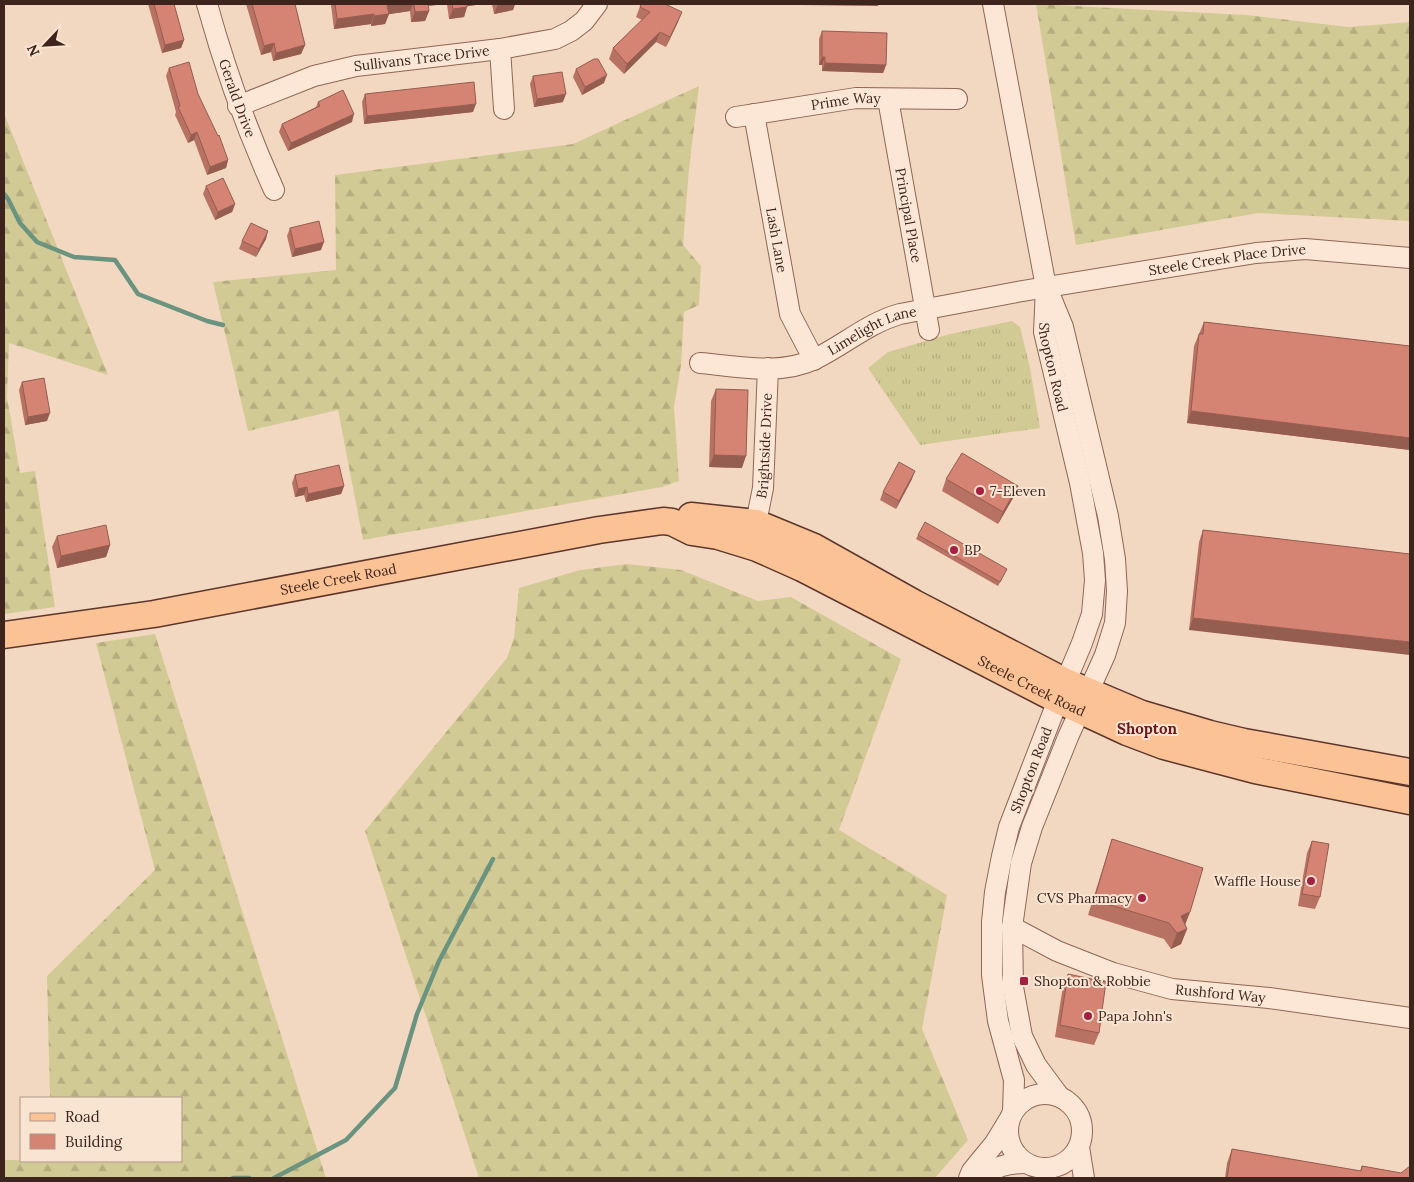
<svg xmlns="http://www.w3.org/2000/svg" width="1414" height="1182" viewBox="0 0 1414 1182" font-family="Lora,serif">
	<defs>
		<pattern id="grass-tufts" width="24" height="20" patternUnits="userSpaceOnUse" patternTransform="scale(1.25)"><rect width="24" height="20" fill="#d2ca94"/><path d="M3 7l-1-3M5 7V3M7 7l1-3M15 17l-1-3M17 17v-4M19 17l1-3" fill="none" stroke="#b5ad7f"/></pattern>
		<pattern id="forest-firs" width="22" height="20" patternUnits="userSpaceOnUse" patternTransform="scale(1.25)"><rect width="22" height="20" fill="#d2ca94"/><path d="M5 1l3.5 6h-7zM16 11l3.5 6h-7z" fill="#b5ad7f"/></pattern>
	</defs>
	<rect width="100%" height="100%" fill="#f3d8c1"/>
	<path fill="url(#grass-tufts)" d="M1012,321L1020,327L1030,368L1040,428L920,445L868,368L888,352L950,334Z"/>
	<g fill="url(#forest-firs)">
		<path d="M1036,4L1246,15L1348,27L1410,22V221L1258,213L1076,245Z"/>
		<path d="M699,86L689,169L683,245L701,266L699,305L684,312L681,365L674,407L679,481L662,487L363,540L338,410L248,431L213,282L336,270L335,175L573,144Z"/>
		<path d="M4,113L108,375L9,343L7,397L20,473L35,471L55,607L4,614Z"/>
		<path d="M627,564L681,570L758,601L791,597L901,659L839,830L947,895L922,1029L968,1140L935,1178H479L365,831L507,658L514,638L519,588L580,570Z"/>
		<path d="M155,634L326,1178H4V1160L181,1161V1098H50L47,976L155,870L96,643Z"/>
	</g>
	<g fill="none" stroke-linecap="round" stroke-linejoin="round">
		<g stroke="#6a947f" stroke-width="4.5">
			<path d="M4,194L8,199L20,223L37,242L74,257L115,260L138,294L207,321L223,325"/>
			<path d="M233,1178H249"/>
			<path d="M274,1178L346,1140L395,1088L417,1014L439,961L493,859"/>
		</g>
		<defs>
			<g id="minor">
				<path id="s1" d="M207,4C225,69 246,128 274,190"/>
				<path id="s2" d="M993,4L1046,287L1044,332L1080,483L1093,553L1095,580L1092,614L1082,643L1058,700L1009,827L1002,856L995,892L992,922V975L998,1021L1014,1080L1013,1112"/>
				<path d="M500,49L504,109"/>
				<path id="s3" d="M888,99L929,330"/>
				<path id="s4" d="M238,106L314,76L356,66L500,49L555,39L571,31L584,21L597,4"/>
				<path id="s5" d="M754,114L790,314L814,360"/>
				<path id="s6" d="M736,117L856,98L957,99"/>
				<path d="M1049,293L1063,327L1108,516L1115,559L1117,591L1115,623L1105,655L1068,737L1032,827L1021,863L1012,927L1013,987L1022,1036L1036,1065L1059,1096"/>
				<path id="s7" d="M700,363C736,366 780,376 815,359C844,345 868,323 900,314L1017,292L1256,253L1305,249L1410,258"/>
				<path id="s8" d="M756,523L763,488L768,368"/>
				<path id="s9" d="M1012,927L1057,951L1113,973L1172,989L1269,998L1410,1018"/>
				<circle cx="1045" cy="1131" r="37"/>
				<path d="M1079,1147L1084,1178"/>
				<path d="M969,1178L972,1171L995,1143L1009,1120"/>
				<path d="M980,1178C997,1167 1004,1163 1025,1163"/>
			</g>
			<g id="major">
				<path d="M691,516L756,523L814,547L914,603L1066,682L1142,714L1210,734L1244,742L1410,772"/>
				<path id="s10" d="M4,635L154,614L599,530L663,521L672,522L692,532L718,536L757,548L802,568L1058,700L1127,732L1164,746L1255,770L1410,801"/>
			</g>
		</defs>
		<use href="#minor" stroke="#8e6656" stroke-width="22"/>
		<use href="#major" stroke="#5c362b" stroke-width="29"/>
		<use href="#minor" stroke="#fce7d6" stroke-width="20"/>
		<use href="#major" stroke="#fac295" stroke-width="26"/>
	</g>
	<g fill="#b77263">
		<path d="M148,4H174L184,40L181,48L162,53Z"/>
		<path d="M246,4H295L305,45L301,54L273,61L271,52L261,55Z"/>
		<path d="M331,4H483L467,6L464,17L449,19L447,4L428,6L429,11L425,21L411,22L410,11L389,14L385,24L371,26V24L334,29L331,5Z"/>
		<path d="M492,4H515L513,10L494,14Z"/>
		<path d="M641,4L678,22L666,47L656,42L624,74L609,59L613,48L642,20L636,17Z"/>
		<path d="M822,31L886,65L883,73L822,71V65H819V39Z"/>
		<path d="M169,68L198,94L228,160L226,168L207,175L194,140L188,143L175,115L176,112L166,76Z"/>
		<path d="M576,69L604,83L582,95L573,77Z"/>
		<path d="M533,76L563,102L534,107L530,84Z"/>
		<path d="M365,94L473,112L364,124L362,102Z"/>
		<path d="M318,102L352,122L288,151L279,132L282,124L316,107Z"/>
		<path d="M206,186L235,204L232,212L215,220L203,194Z"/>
		<path d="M290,228L321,250L292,257L287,236Z"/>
		<path d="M266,239L256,257L239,249L242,241Z"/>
		<path d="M1204,322L1410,346V450L1187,423L1194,346Z"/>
		<path d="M22,382L47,421L25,425L19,390Z"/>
		<path d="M716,389L742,468L709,467L711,401Z"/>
		<path d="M295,475L344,486L341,494L306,502L304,495L295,497L292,483Z"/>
		<path d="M912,479L896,509L880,500L883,492Z"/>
		<path d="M946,479L1018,486L1013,498L998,524L942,491Z"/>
		<path d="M1203,530L1410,554L1189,630L1199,542Z"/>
		<path d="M918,535L1005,573L998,586L916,539Z"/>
		<path d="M57,536L110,545L106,557L57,568L52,547Z"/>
		<path d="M1112,839L1190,912L1185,925L1187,929L1181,944L1171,949L1164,939L1088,915L1107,855Z"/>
		<path d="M1312,841L1320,897L1315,909L1298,906L1307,853Z"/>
		<path d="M1068,974L1099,1033L1094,1045L1055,1037L1063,986Z"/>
		<path d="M1232,1149L1360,1171L1362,1166L1401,1173L1410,1178H1225L1227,1163Z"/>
	</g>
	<g fill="#955c50">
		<path d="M395,4H413L410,11L384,15L387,5Z"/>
		<path d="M425,4H447L424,6Z"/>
		<path d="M463,4H483L462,7Z"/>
		<path d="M498,4H515L513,10L494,14Z"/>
		<path d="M800,4H878V6L800,5Z"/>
		<path d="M467,7L464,17L449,19L453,9Z"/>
		<path d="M429,11L425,21L411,22L415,12Z"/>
		<path d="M682,12L678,22L666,47L670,37Z"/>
		<path d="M374,14L371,24L334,29L337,19Z"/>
		<path d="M389,14L385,24L371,26L374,16Z"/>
		<path d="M660,32L656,42L624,74L627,64Z"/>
		<path d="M184,40L181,48L162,53L165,45Z"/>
		<path d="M274,43L271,52L261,55L264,46Z"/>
		<path d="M305,45L301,54L273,61L276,53Z"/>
		<path d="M822,57H825L822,65H819Z"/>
		<path d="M825,63L886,65L883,73L822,71Z"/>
		<path d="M607,75L604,83L582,95L585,87Z"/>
		<path d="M566,94L563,102L534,107L537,99Z"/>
		<path d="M476,104L473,112L364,124L367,116Z"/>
		<path d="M354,114L352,122L288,151L291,143Z"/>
		<path d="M197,132L194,140L188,143L191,135Z"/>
		<path d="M228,160L226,168L207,175L210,167Z"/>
		<path d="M235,204L232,212L215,220L218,212Z"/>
		<path d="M268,231L266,239L256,257L259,249Z"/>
		<path d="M324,242L321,250L292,257L295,249Z"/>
		<path d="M1191,411L1410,438V450L1187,423Z"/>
		<path d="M50,413L47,421L25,425L28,417Z"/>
		<path d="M714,455L746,456L742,468L709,467Z"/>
		<path d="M915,471L912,479L896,509L899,501Z"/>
		<path d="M344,486L341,494L306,502L308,494Z"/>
		<path d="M1018,486L1013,498L998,524L1003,512Z"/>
		<path d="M307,487L304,495L295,497L298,489Z"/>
		<path d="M110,545L106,557L57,568L61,556Z"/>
		<path d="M1193,618L1410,642V655L1189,630Z"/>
		<path d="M1190,912L1184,927L1175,932L1181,916Z"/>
		<path d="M1187,929L1181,944L1171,949L1177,933Z"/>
	</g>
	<g fill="#d58473" stroke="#955c50">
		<path d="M154,4H174L184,40L165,45Z"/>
		<path d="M252,4H295L305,45L276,53L274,43L264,46Z"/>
		<path d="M335,4H395L387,5L389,14L374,16V14L337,19Z"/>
		<path d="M414,4H428L429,11L415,12Z"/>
		<path d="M452,4H467V7L453,9Z"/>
		<path d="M641,4H665L682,12L670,37L660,32L627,64L613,48L650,12L640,7Z"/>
		<path d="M822,31L887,33L886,65L825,63V57H822Z"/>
		<path d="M594,59H598L607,75L585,87L576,69Z"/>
		<path d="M189,62L198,94L218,136L219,135L228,160L210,167L197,132L191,135L178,107L180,106L169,68Z"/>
		<path d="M562,72L566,94L537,99L533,76Z"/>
		<path d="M474,82L476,104L367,116L365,94Z"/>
		<path d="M343,90L354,114L291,143L282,124L320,106L318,102Z"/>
		<path d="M223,178L235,204L218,212L206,186Z"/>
		<path d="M319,221L324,242L295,249L290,228Z"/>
		<path d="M251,223L268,231L259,249L242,241Z"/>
		<path d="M1204,322L1410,346V438L1191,411L1199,334H1203Z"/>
		<path d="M44,378L50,413L28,417L22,382Z"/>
		<path d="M716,389L748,390L746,456L714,455Z"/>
		<path d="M962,453L1018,486L1003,512L946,479Z"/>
		<path d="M899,462L915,471L899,501L883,492Z"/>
		<path d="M339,465L344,486L308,494L307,487L298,489L295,475Z"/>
		<path d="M925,522L1007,569L1000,582L918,535Z"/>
		<path d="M106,525L110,545L61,556L57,536Z"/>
		<path d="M1203,530L1410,554V642L1193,618Z"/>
		<path d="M1112,839L1203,868L1190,912L1181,916L1187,929L1177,933L1169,923L1094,900Z"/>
		<path d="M1312,841L1329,844L1320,897L1302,894Z"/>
		<path d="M1068,974L1106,982L1099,1033L1060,1025Z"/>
		<path d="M1232,1149L1361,1171L1362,1166L1401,1173L1410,1166V1178H1227Z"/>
	</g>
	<g fill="#a42041" stroke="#f9e4d2" stroke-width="2">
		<circle cx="980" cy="491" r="5"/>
		<circle cx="954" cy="550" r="5"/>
		<circle cx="1311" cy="881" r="5"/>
		<circle cx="1142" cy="898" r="5"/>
		<rect x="1019" y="976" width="10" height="10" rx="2.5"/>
		<circle cx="1088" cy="1016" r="5"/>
	</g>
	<g text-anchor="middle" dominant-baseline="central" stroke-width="4" stroke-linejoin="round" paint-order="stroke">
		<g font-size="14" fill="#3d241c" stroke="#f9e4d2">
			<text stroke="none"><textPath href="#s4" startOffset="191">Sullivans Trace Drive</textPath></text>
			<text stroke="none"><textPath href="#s1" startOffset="99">Gerald Drive</textPath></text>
			<text stroke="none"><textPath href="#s6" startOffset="111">Prime Way</textPath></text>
			<text stroke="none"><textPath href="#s3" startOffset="118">Principal Place</textPath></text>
			<text stroke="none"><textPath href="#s5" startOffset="128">Lash Lane</textPath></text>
			<text stroke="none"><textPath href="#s7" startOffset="545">Steele Creek Place Drive</textPath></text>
			<text stroke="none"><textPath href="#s7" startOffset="181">Limelight Lane</textPath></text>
			<text stroke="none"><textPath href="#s2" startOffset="369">Shopton Road</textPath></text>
			<text stroke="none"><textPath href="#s8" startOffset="78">Brightside Drive</textPath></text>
			<text stroke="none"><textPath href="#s10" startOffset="339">Steele Creek Road</textPath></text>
			<text stroke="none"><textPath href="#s10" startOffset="1075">Steele Creek Road</textPath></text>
			<text transform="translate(1031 770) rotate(-69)">Shopton Road</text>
			<text stroke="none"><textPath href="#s9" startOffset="221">Rushford Way</textPath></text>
		</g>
		<g font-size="14" fill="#3d241c" stroke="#f9e4d2" text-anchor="start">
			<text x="990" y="491">7-Eleven</text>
			<text x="964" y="550">BP</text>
			<text x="1301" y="881" text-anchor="end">Waffle House</text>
			<text x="1132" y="898" text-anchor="end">CVS Pharmacy</text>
			<text x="1034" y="981">Shopton &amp; Robbie</text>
			<text x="1098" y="1016">Papa John's</text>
		</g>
		<g font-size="15" font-weight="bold" fill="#6e171a" stroke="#f9e4d2">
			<text x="1147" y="728">Shopton</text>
		</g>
	</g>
	<rect width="1414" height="1182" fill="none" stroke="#3d241c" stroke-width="10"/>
	<rect x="20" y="1097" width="162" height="65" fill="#f9e4d2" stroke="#ae9789"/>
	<rect x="30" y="1113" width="25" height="8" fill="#fac295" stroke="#ae9789"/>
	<text x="65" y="1122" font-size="15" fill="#3d241c">Road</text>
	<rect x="30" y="1134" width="25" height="15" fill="#d58473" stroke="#ae9789"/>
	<text x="65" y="1147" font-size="15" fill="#3d241c">Building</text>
	<g transform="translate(45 45) rotate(245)" stroke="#f9e4d2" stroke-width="4" paint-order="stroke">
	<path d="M0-4L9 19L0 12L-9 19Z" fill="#3d241c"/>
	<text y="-8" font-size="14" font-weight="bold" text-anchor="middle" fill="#3d241c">N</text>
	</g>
</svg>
